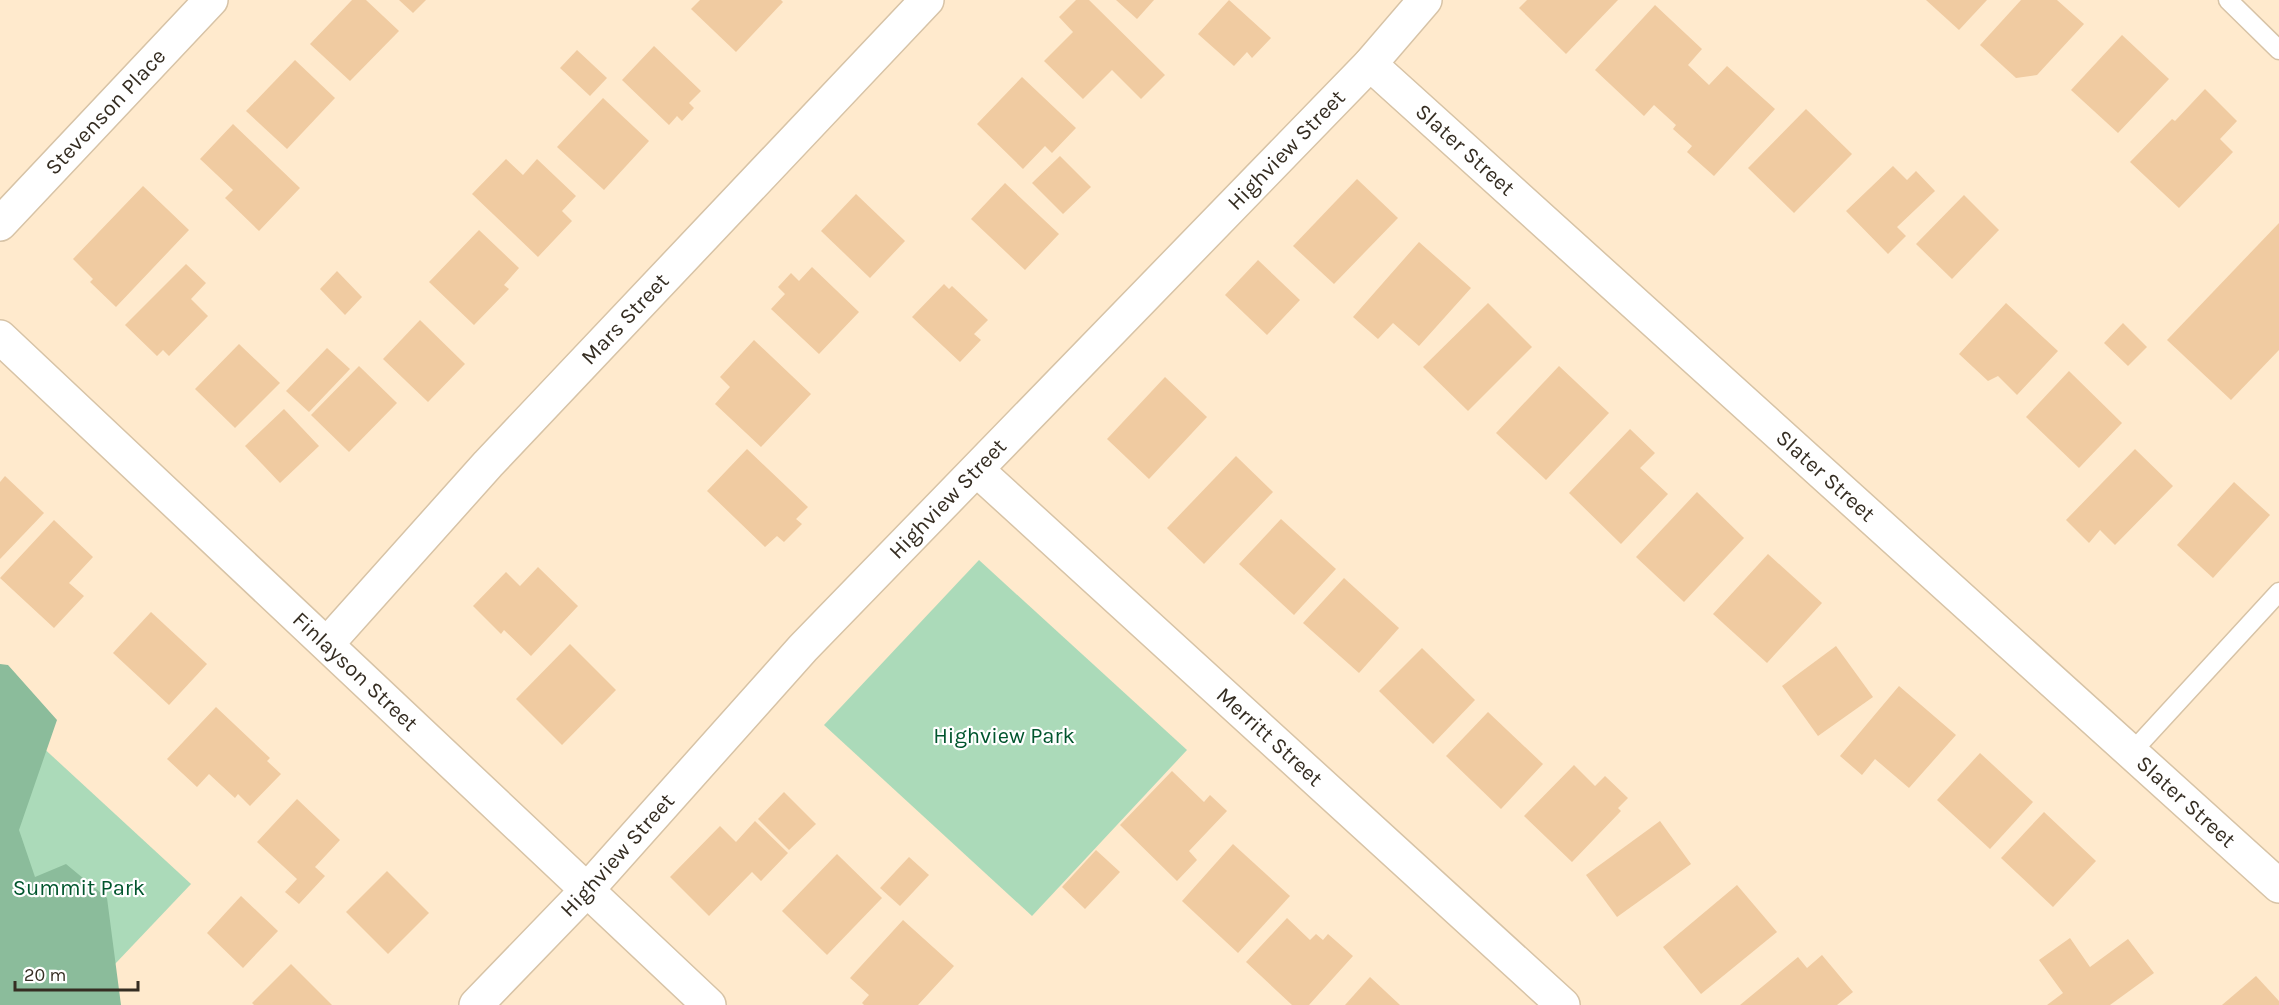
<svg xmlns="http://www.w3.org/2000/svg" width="2279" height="1005" viewBox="0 0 2279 1005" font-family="Karla,sans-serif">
	<rect width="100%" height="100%" fill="#ffeacd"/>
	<g fill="#abdab9">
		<path d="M979,560L1187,750L1032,916L824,725Z"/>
		<path d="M0,708L191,884L77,1004L0,1005Z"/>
	</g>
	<path fill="#8bbc9b" d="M0,664L8,665L57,720L19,830L35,877L66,864L107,898L121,1005H0Z"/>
	<g fill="#f0cba1">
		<path d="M352,0H366L399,31L350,81L310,44Z"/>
		<path d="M399,0H426L413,13Z"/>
		<path d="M700,0H781L783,2L736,52L691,9Z"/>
		<path d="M1076,0H1089L1165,75L1141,99L1112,70L1083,99L1044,61L1073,32L1059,17Z"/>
		<path d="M1116,0H1154L1137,19Z"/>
		<path d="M1229,0L1271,38L1252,58L1247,52L1234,66L1198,34Z"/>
		<path d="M1527,0H1618L1566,54L1519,8Z"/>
		<path d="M1926,0H1987L1959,30Z"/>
		<path d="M2021,0H2057L2084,24L2037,75L2016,78L1980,45Z"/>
		<path d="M1655,5L1702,49L1688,65L1709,85L1727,66L1775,109L1714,176L1687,152L1692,146L1673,129L1676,125L1654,105L1644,116L1595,70Z"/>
		<path d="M2122,35L2169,79L2118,133L2071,90Z"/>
		<path d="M654,46L701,91L689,103L694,108L682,121L677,116L669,125L622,80Z"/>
		<path d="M577,50L607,78L590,96L560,68Z"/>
		<path d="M295,60L335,98L287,149L246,111Z"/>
		<path d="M1022,77L1076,128L1052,153L1045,146L1023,169L977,124Z"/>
		<path d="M2205,89L2237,121L2220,139L2233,152L2179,208L2130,162L2172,119L2175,121Z"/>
		<path d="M603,98L649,141L604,190L557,147Z"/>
		<path d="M1806,109L1852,154L1794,213L1748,168Z"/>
		<path d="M233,124L300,188L259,231L225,198L233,190L200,159Z"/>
		<path d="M1060,156L1091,187L1063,214L1032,183Z"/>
		<path d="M506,159L523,175L537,159L576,196L562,211L572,221L538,257L472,194Z"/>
		<path d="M1893,166L1907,180L1916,171L1935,191L1897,227L1906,236L1888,254L1846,211Z"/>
		<path d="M1357,179L1398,218L1334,284L1293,246Z"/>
		<path d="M1005,183L1059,234L1025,270L971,219Z"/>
		<path d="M143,186L189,230L116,307L90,282L93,279L73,259Z"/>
		<path d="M856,194L905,241L870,278L821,231Z"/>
		<path d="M1964,195L1999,230L1952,279L1916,244Z"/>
		<path d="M2279,223V350L2231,400L2167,340Z"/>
		<path d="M479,230L519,268L504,285L509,289L474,325L429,282Z"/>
		<path d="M1419,242L1471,288L1419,346L1393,323L1378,339L1353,317Z"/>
		<path d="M1258,260L1300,300L1267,335L1225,295Z"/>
		<path d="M186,264L206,283L191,299L208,316L169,356L163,350L157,356L125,325Z"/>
		<path d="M812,267L859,312L819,354L771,309L785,294L778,287L791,273L799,281Z"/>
		<path d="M337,271L362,297L345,315L320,289Z"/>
		<path d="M944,284L949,289L952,286L988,320L974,334L981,340L960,362L912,317Z"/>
		<path d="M1488,303L1532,347L1468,411L1423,367Z"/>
		<path d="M2006,303L2058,351L2017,395L1998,376L1988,381L1959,354Z"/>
		<path d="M420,320L465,364L428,402L383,359Z"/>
		<path d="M2123,323L2147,347L2128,366L2104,343Z"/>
		<path d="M754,340L811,394L761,447L715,404L730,387L720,377Z"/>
		<path d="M239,344L280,383L235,428L195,389Z"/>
		<path d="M327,348L350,369L309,412L286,391Z"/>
		<path d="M359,366L397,403L349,452L311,415Z"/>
		<path d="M1559,366L1609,413L1546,480L1496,433Z"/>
		<path d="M2069,371L2122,423L2079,468L2026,417Z"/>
		<path d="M1165,377L1207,417L1149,479L1107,439Z"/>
		<path d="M284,409L319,446L280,483L245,446Z"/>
		<path d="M1630,429L1655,453L1640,468L1668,494L1621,544L1569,493Z"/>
		<path d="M747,449L808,507L796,519L802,524L784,542L777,536L765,547L707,491Z"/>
		<path d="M2135,449L2173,486L2115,545L2100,530L2089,543L2066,520Z"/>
		<path d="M1236,456L1273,492L1204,564L1167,528Z"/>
		<path d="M5,476L44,513L0,559V482Z"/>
		<path d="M2234,482L2270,515L2213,578L2177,545Z"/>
		<path d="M1697,492L1744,538L1684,602L1636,557Z"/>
		<path d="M1281,519L1336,569L1294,615L1239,564Z"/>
		<path d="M54,520L93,557L69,583L84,596L54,628L0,578Z"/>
		<path d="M1768,554L1822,603L1767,663L1713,614Z"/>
		<path d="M538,567L578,606L531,656L504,630L501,634L473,606L506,572L520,586Z"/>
		<path d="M1344,578L1399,628L1359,673L1303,623Z"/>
		<path d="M151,612L207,664L169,705L113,653Z"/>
		<path d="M570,644L616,690L562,745L516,699Z"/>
		<path d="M1836,646L1873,697L1818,736L1782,686Z"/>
		<path d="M1422,648L1475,700L1433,744L1379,691Z"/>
		<path d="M1899,686L1956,735L1909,788L1875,759L1862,775L1840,756Z"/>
		<path d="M216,707L270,758L267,761L281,774L250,806L238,794L235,798L209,774L197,787L167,759Z"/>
		<path d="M1488,712L1543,764L1501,809L1446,756Z"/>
		<path d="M1980,753L2033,802L1990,849L1937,800Z"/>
		<path d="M1574,765L1595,786L1605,776L1628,798L1618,808L1621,811L1572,862L1524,816Z"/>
		<path d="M1172,771L1204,802L1210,795L1227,811L1189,851L1197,860L1177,881L1120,825Z"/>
		<path d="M784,792L816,824L789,850L758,819Z"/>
		<path d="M297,799L340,840L315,867L325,876L299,904L285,892L297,879L257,842Z"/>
		<path d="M2044,812L2096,861L2053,907L2001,858Z"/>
		<path d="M755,821L788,853L761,881L752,872L709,916L670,877L720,826L736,842Z"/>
		<path d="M1660,821L1691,864L1617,917L1586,875Z"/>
		<path d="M1233,844L1290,896L1238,953L1182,901Z"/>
		<path d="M1096,850L1120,872L1085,909L1062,887Z"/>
		<path d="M837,854L882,898L827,955L782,911Z"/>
		<path d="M909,857L929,875L900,906L880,888Z"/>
		<path d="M387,871L429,913L388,954L346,912Z"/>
		<path d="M1737,885L1777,932L1701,994L1663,947Z"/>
		<path d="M241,896L278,931L243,968L207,933Z"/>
		<path d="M1287,918L1310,940L1316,934L1323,940L1328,934L1353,956L1309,1005H1292L1246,962Z"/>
		<path d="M903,920L954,966L918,1005H864L862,1003L869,995L850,978Z"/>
		<path d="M2070,938L2090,967L2128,939L2154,973L2110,1005H2047L2063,993L2039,960Z"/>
		<path d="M1822,955L1853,992L1837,1005H1740L1798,957L1807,968Z"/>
		<path d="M291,964L332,1005H254L252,1003Z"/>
		<path d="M2256,976L2279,1001V1005H2222Z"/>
		<path d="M1370,977L1400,1005H1345Z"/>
	</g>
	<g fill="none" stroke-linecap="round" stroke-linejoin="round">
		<defs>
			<g id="lane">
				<path d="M2228,0L2279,50"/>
				<path d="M2131,753L2279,592"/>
			</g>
			<g id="street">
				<path id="s1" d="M1370,64L2279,886"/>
				<path id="s2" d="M0,224L211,0"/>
				<path id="s3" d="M977,470L1563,1005"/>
				<path id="s4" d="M327,644L488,464L927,0"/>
				<path id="s5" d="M476,1005L587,890L803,648L1370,64L1425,0"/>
			</g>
			<g id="secondary">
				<path id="s6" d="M0,337L709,1005"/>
			</g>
		</defs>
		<use href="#lane" stroke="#d7c3a6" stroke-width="21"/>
		<use href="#street" stroke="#d7c3a6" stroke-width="36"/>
		<use href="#secondary" stroke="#d7c3a6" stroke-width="36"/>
		<use href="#lane" stroke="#fff" stroke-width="18"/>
		<use href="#street" stroke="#fff" stroke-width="33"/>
		<use href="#secondary" stroke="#fff" stroke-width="33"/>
	</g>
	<g text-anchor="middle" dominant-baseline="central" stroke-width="4.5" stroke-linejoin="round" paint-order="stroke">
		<g font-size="22" fill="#352d22" stroke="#fff">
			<text stroke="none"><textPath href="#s2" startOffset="154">Stevenson Place</textPath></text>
			<text stroke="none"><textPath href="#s1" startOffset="128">Slater Street</textPath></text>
			<text stroke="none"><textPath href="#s5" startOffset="1178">Highview Street</textPath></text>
			<text stroke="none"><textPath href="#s4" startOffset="441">Mars Street</textPath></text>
			<text stroke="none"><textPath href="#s1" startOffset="614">Slater Street</textPath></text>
			<text stroke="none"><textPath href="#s5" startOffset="692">Highview Street</textPath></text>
			<text stroke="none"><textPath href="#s6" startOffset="488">Finlayson Street</textPath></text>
			<text stroke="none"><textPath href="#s3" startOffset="396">Merritt Street</textPath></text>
			<text stroke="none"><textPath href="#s1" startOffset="1100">Slater Street</textPath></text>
			<text stroke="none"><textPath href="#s5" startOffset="206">Highview Street</textPath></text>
		</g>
		<g font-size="22" fill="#00552d" stroke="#fff">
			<text x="1004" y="736">Highview Park</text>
			<text x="79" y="888">Summit Park</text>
		</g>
	</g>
	<path d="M15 981v9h123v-9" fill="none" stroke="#352d22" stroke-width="3"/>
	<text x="24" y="981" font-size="18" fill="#352d22" stroke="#ffffff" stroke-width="4.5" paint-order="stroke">20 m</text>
</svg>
